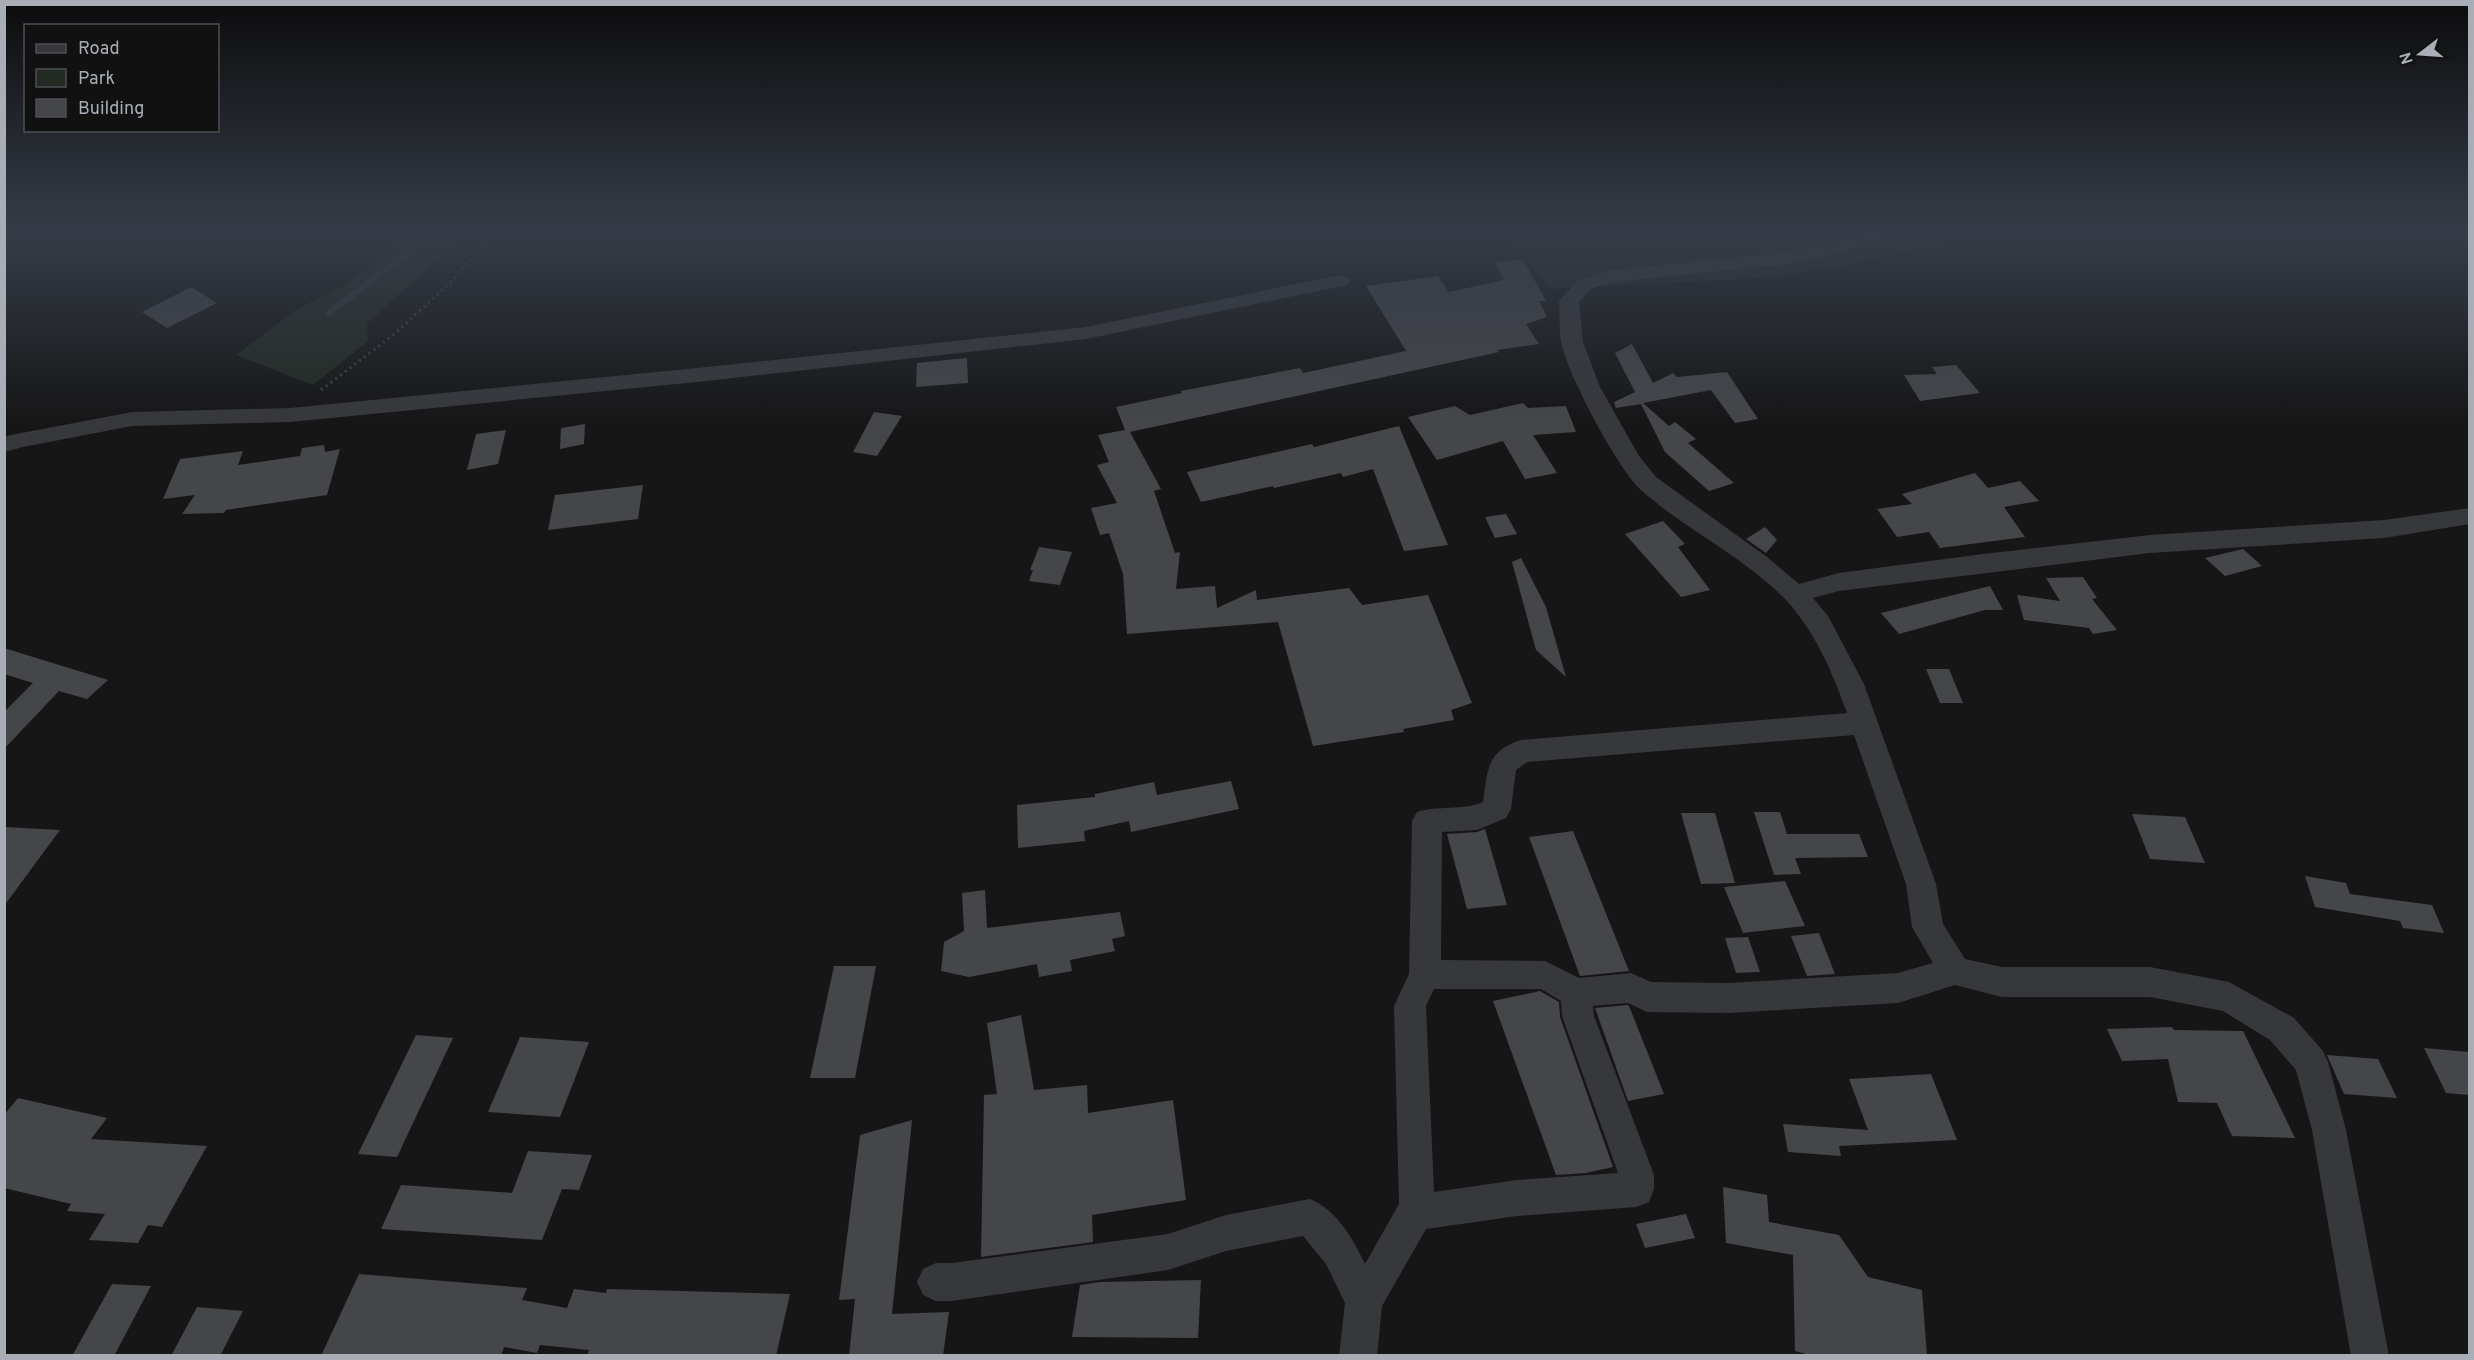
<svg xmlns="http://www.w3.org/2000/svg" width="2474" height="1360" viewBox="0 0 2474 1360" font-family="Overpass,sans-serif">
	<rect width="100%" height="100%" fill="#161617"/>
	<path fill="#222224" d="M1509,233H1979L1840,267L1762,278L1549,289Z"/>
	<path fill="#222a23" d="M414,233H468L367,323L368,341L313,385L236,355L297,309L348,283Z"/>
	<g fill="none" stroke-linecap="round" stroke-linejoin="round">
		<path stroke="#30393f" stroke-width="6" d="M329,313L406,254L428,233"/>
	</g>
	<g fill="#45464a">
		<path d="M1523,259L1546,301H1539L1547,317L1526,324L1539,344L1497,350L1499,352L1130,432L1161,489L1154,491L1175,553L1180,552L1176,589L1215,586L1217,608L1256,590L1257,600L1349,588L1362,605L1428,595L1472,703L1451,710L1454,720L1403,729L1404,732L1313,746L1278,622L1127,634L1123,574L1109,533L1100,535L1091,508L1117,503L1097,465L1109,462L1098,435L1125,430L1116,407L1182,393L1181,391L1300,368L1303,373L1406,351L1366,286L1438,276L1449,292L1504,280L1495,262Z"/>
		<path d="M191,287L217,303L167,328L142,312Z"/>
		<path d="M1632,344L1653,383L1673,373L1677,377L1727,372L1758,419L1735,423L1711,390L1643,403L1669,426L1675,422L1696,439L1688,443L1734,483L1709,491L1665,452L1641,404L1616,408L1614,402L1635,392L1615,353Z"/>
		<path d="M967,358L968,383L916,387L917,363Z"/>
		<path d="M1956,365L1980,393L1920,401L1904,375L1937,374L1932,367Z"/>
		<path d="M1523,403L1528,408L1566,406L1576,432L1533,435L1557,473L1525,479L1503,441L1437,460L1408,417L1455,406L1470,415Z"/>
		<path d="M874,412L902,416L877,456L853,452Z"/>
		<path d="M585,424L584,444L560,449L561,428Z"/>
		<path d="M1399,426L1448,545L1404,551L1373,469L1343,477L1341,473L1274,488L1273,486L1201,502L1187,472L1312,444L1314,447Z"/>
		<path d="M506,430L498,464L467,470L476,434Z"/>
		<path d="M324,445L325,452L340,449L327,495L226,510L224,513L182,514L195,495L163,499L180,459L243,451L238,465L300,456L302,448Z"/>
		<path d="M1975,473L1988,488L2020,481L2039,501L2004,507L2025,537L1940,548L1929,532L1897,537L1877,509L1912,504L1902,494Z"/>
		<path d="M643,485L638,519L548,530L555,495Z"/>
		<path d="M1506,514L1517,534L1495,538L1485,517Z"/>
		<path d="M1663,521L1685,544L1678,547L1710,590L1681,597L1625,534Z"/>
		<path d="M1765,527L1777,540L1766,553L1746,539Z"/>
		<path d="M1039,547L1072,552L1060,585L1029,581L1033,570H1030Z"/>
		<path d="M2243,549L2262,566L2225,576L2205,558Z"/>
		<path d="M1521,558L1546,607L1566,677L1536,650L1512,562Z"/>
		<path d="M2083,577L2097,598L2092,599L2117,630L2093,634L2089,628L2024,620L2017,595L2060,601L2046,578Z"/>
		<path d="M1990,586L2003,610H1985L1899,634L1881,613Z"/>
		<path d="M4,648L108,680L87,699L59,691L4,749V712L33,683L4,674Z"/>
		<path d="M1926,669H1949L1963,703H1940Z"/>
		<path d="M1231,781L1239,809L1131,832L1129,821L1084,831L1085,841L1018,848L1017,805L1095,797V794L1154,782L1157,795Z"/>
		<path d="M1754,812H1780L1787,834H1859L1868,857L1795,858L1801,874L1774,875Z"/>
		<path d="M1681,813H1715L1735,883L1701,884Z"/>
		<path d="M2132,814L2185,817L2205,863L2150,859Z"/>
		<path d="M4,827L60,830L4,906Z"/>
		<path d="M1485,829L1507,905L1467,909L1447,834L1477,832Z"/>
		<path d="M1573,831L1629,971L1580,976L1529,837Z"/>
		<path d="M2305,876L2346,883L2350,894L2432,905L2444,933L2403,928L2400,921L2315,907Z"/>
		<path d="M1785,881L1805,926L1743,933L1724,887Z"/>
		<path d="M985,890L987,928L1120,912L1125,936L1112,939L1115,951L1070,960L1072,971L1039,977L1037,964L969,977L941,971L944,942L964,931L962,893Z"/>
		<path d="M1819,933L1835,974L1807,976L1791,936Z"/>
		<path d="M1748,937L1760,972L1736,973L1725,938Z"/>
		<path d="M834,966H876L855,1078H810Z"/>
		<path d="M1540,991L1559,1002L1560,1017L1613,1167L1586,1173L1556,1175L1493,1001Z"/>
		<path d="M1628,1005L1629,1006L1664,1094L1628,1101L1595,1008Z"/>
		<path d="M1021,1015L1034,1090L1087,1085L1088,1113L1173,1100L1186,1200L1092,1215L1093,1242L981,1257L984,1095L997,1094L987,1023Z"/>
		<path d="M2172,1027L2174,1030L2243,1031L2295,1138L2232,1136L2217,1103L2178,1102L2168,1059L2122,1061L2107,1029Z"/>
		<path d="M416,1035L453,1038L397,1157L358,1154Z"/>
		<path d="M520,1037L589,1042L560,1117L488,1112Z"/>
		<path d="M2424,1048L2469,1052V1095L2446,1093Z"/>
		<path d="M2327,1055L2378,1059L2397,1098L2344,1094Z"/>
		<path d="M1931,1074L1957,1140L1839,1146L1841,1156L1788,1152L1783,1124L1868,1130L1849,1079Z"/>
		<path d="M18,1098L107,1118L91,1139L207,1146L162,1227L148,1225L138,1243L89,1240L105,1214L67,1211L71,1204L4,1188V1115Z"/>
		<path d="M912,1120L892,1314L949,1312L943,1356H849L855,1299L839,1300L860,1135Z"/>
		<path d="M528,1151L592,1155L579,1190L562,1189L542,1240L381,1229L401,1185L512,1193Z"/>
		<path d="M1723,1187L1767,1195L1769,1222L1839,1235L1868,1277L1922,1290L1927,1356H1813L1795,1351L1793,1255L1726,1243Z"/>
		<path d="M1686,1214L1695,1238L1645,1248L1636,1224Z"/>
		<path d="M359,1274L527,1288L522,1300L567,1308L574,1289L606,1293L607,1289L790,1294L776,1356H587L589,1350L540,1345L537,1353L504,1347L501,1356H321Z"/>
		<path d="M1201,1280L1198,1338L1072,1337L1080,1285L1100,1282Z"/>
		<path d="M112,1284L151,1286L114,1356H72Z"/>
		<path d="M197,1307L243,1311L220,1356H171Z"/>
	</g>
	<g fill="none" stroke-linecap="round" stroke-linejoin="round">
		<path stroke="#3d3f43" stroke-width="3" stroke-dasharray="2 4" stroke-linecap="butt" d="M321,390L392,336L448,285L496,233"/>
		<g fill="#37383c" fill-rule="evenodd">
			<path d="M1864,233H1893L1890,237L1835,254L1787,264L1614,282L1591,289L1579,302L1583,342L1600,387L1639,456L1656,477L1767,557L1799,584L1839,573L1983,554L2150,535L2384,520L2470,508V524L2384,538L2150,553L1839,591L1813,598L1828,616L1864,684L1936,884L1943,924L1965,959L2002,967H2150L2229,982L2294,1018L2323,1051L2328,1062L2346,1130L2389,1356H2351L2312,1130L2296,1070L2270,1040L2223,1011L2150,997H2002L1955,985L1898,1003L1728,1013L1647,1012L1628,1003L1593,1006L1594,1016L1654,1175V1189L1649,1202L1636,1207L1517,1216L1426,1229L1382,1306L1377,1356H1339L1345,1303L1326,1264L1303,1236L1226,1251L1168,1270L952,1301H936L923,1295L917,1282L923,1269L936,1263H952L1168,1234L1226,1215L1310,1199C1337,1210 1353,1239 1365,1264L1399,1204L1394,1006L1409,974L1412,821L1417,812C1438,805 1462,811 1483,802C1488,770 1486,751 1521,740L1847,713C1833,674 1816,633 1787,601C1745,557 1687,531 1641,490C1617,468 1568,375 1561,342C1559,329 1560,314 1559,301L1577,281L1612,270L1787,252L1824,245ZM1854,735L1906,884L1912,927L1933,963L1898,973L1728,983L1651,982L1631,973L1579,978L1545,961L1441,960L1442,832L1477,830L1506,818L1511,809L1516,770L1527,762ZM1434,989H1541L1561,1001L1562,1016L1618,1173L1517,1180L1434,1192L1426,1006Z"/>
			<path d="M1340,275L1347,277L1350,281L1347,285L1086,339L697,382L290,422L132,426L23,447L4,452V437L11,435L132,412L290,408L697,368L1086,327Z"/>
		</g>
	</g>
	<linearGradient id="sky" x2="0" y2="1"><stop stop-color="#0c0c0d"/><stop offset="0.55" stop-color="#363c47"/><stop offset="1" stop-color="#363c47" stop-opacity="0"/></linearGradient>
	<rect width="2474" height="423" fill="url(#sky)"/>
	<rect width="2474" height="1360" fill="none" stroke="#a9adb6" stroke-width="12"/>
	<rect x="24" y="24" width="195" height="108" fill="#111112" stroke="#4e4f54" stroke-width="1.5"/>
	<rect x="36" y="44" width="30" height="9" fill="#37383c" stroke="#4e4f54" stroke-width="1.5"/>
	<text x="78" y="54" font-size="18" fill="#a9adb6">Road</text>
	<rect x="36" y="69" width="30" height="18" fill="#222a23" stroke="#4e4f54" stroke-width="1.5"/>
	<text x="78" y="84" font-size="18" fill="#a9adb6">Park</text>
	<rect x="36" y="99" width="30" height="18" fill="#45464a" stroke="#4e4f54" stroke-width="1.5"/>
	<text x="78" y="114" font-size="18" fill="#a9adb6">Building</text>
	<g transform="translate(2420 54) rotate(253)" stroke="#111112" stroke-width="4.5" paint-order="stroke">
	<path d="M0-4.5L10 22L0 15L-10 22Z" fill="#a9adb6"/>
	<text y="-9" font-size="16" font-weight="bold" text-anchor="middle" fill="#a9adb6">N</text>
	</g>
</svg>
